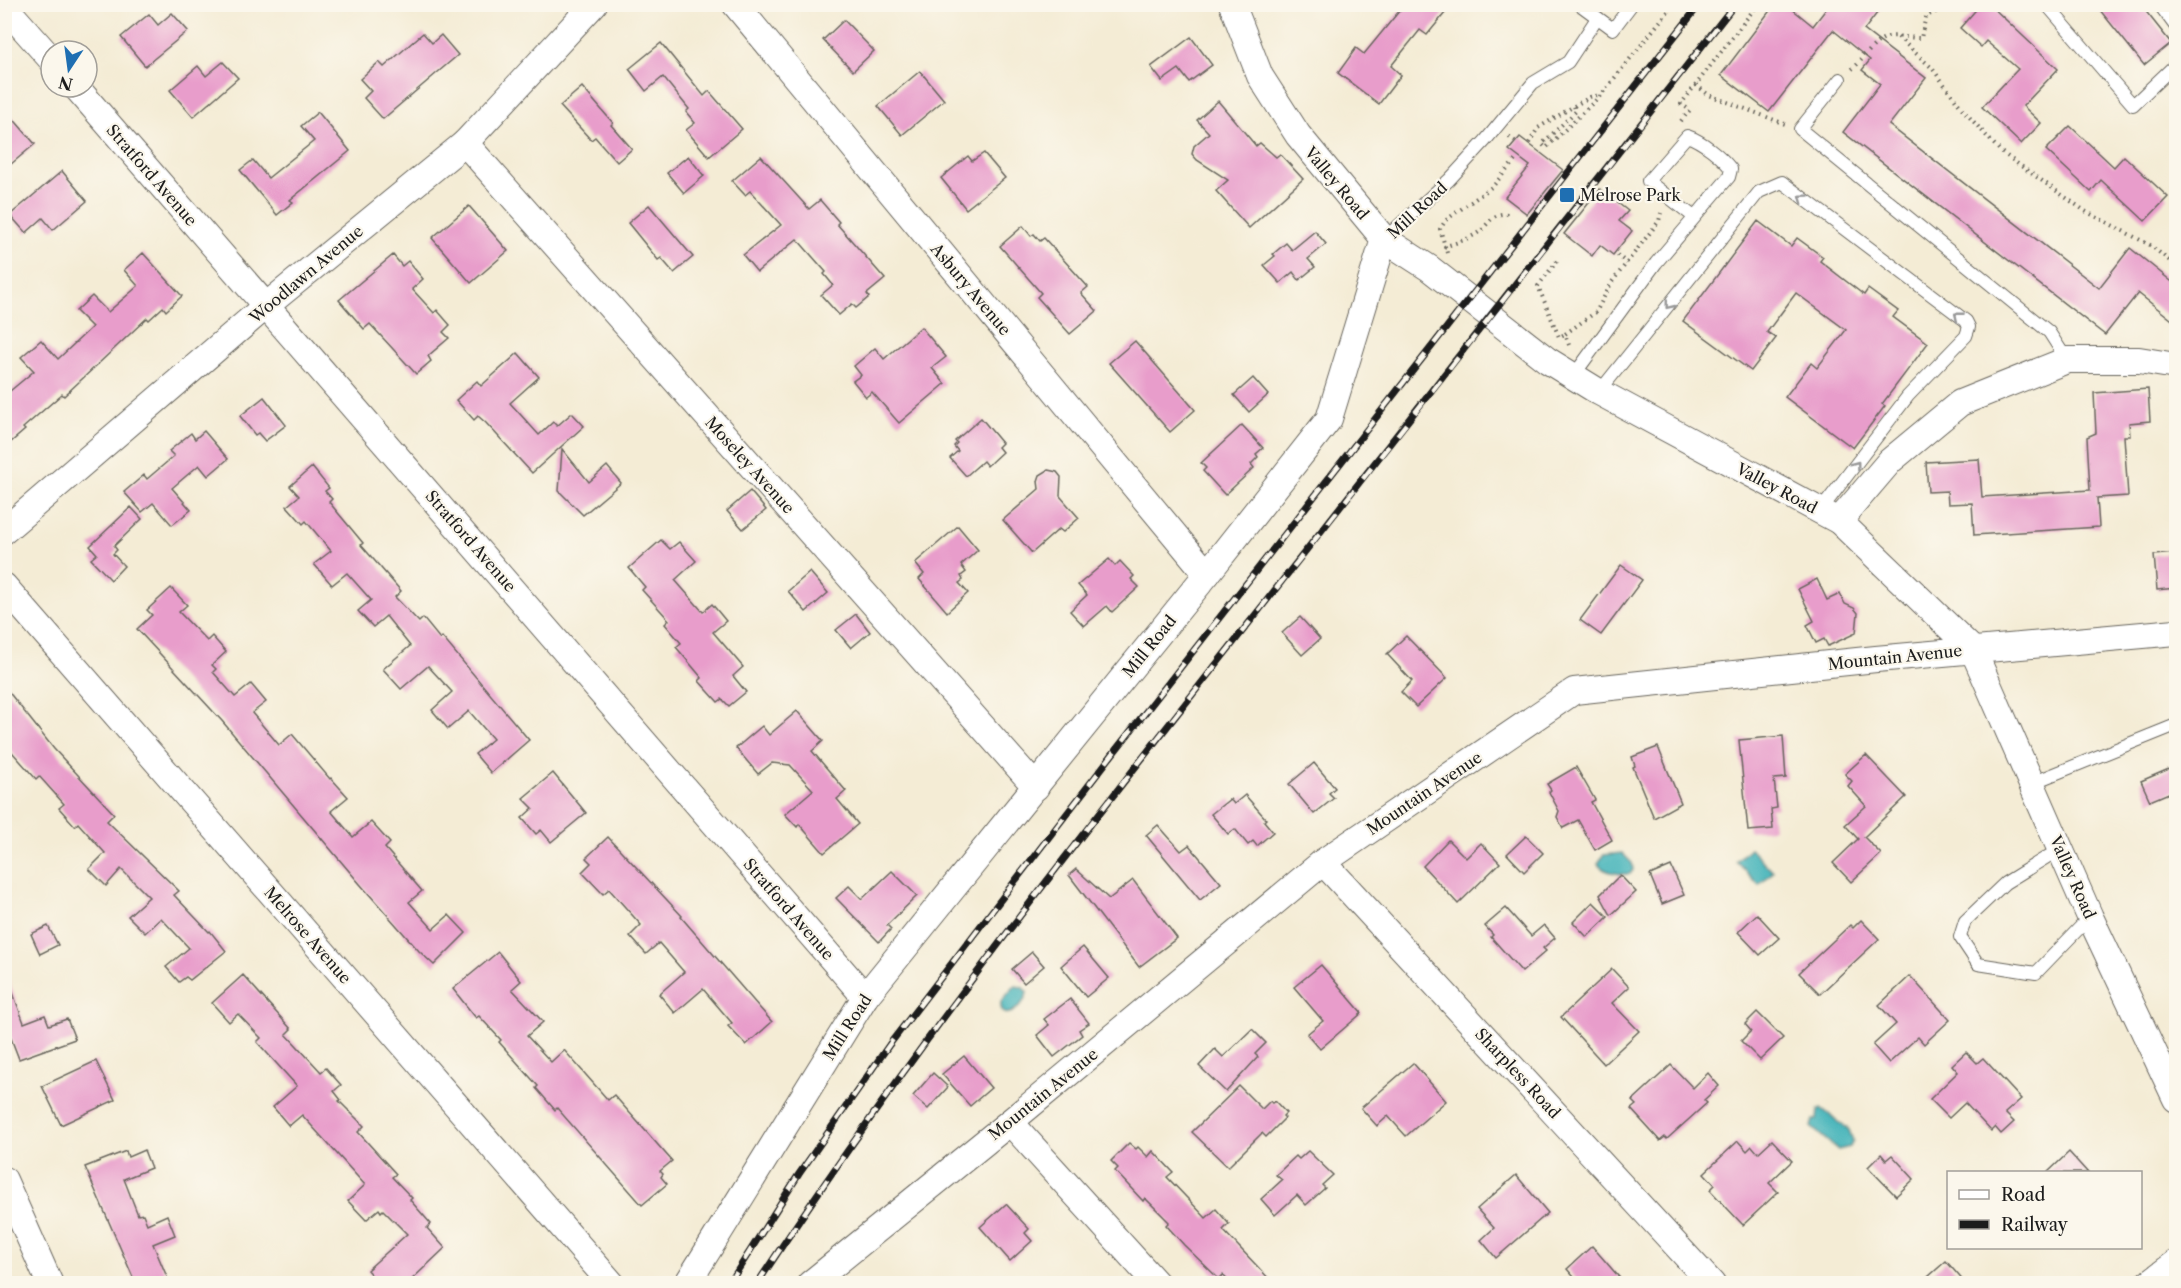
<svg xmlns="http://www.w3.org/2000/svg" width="2181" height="1288" viewBox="0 0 2181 1288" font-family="'Libre Caslon Text',serif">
	<rect width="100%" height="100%" fill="#fbf7ec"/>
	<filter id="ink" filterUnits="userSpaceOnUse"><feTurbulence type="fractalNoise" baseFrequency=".0167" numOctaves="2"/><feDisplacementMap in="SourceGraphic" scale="12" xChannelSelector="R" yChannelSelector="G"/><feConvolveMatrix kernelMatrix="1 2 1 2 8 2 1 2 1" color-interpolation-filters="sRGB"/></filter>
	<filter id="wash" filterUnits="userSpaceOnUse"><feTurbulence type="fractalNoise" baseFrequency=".008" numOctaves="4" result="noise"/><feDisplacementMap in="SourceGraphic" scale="24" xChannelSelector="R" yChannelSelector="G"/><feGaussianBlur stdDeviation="1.35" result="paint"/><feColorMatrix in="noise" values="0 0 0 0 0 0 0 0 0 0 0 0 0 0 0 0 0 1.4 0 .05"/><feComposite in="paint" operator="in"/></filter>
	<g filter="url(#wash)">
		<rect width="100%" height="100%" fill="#f4ecd5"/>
		<g fill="#43b3b9" stroke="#30686a" stroke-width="1.5">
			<path d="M1750,848L1773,872L1759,885L1736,861Z"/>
			<path d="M1622,853L1632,863L1633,870L1630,874C1621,875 1603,872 1598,864L1603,855Z"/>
			<path d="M1015,986L1022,987L1027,992C1026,1006 999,1027 1001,1001Z"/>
			<path d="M1821,1108L1849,1130L1853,1141L1850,1147L1838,1150L1811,1127L1813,1120H1817L1818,1110Z"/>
		</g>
		<g id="blocks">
			<g fill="#e89dcb">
				<path d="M1405,4H1435L1445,13L1427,35L1420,30L1391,66L1401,75L1379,104L1338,73L1356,48L1364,54Z"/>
				<path d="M1775,4H1786L1813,26L1830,4H1884L1864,30L1926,78L1889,125L2099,288L2130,248L2176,285V323L2138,293L2105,335L1843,132L1880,84L1862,70L1870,60L1833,30L1769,112L1721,75Z"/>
				<path d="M1981,4H1989L2058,69L2023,106L2041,123L2021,144L1982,107L2018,69L1986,41L1981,47L1960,28Z"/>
				<path d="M2095,4H2140L2171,43L2144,65Z"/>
				<path d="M172,13L188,31L145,66L121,37L149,14L158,25Z"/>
				<path d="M844,20L874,51L853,71L823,40Z"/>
				<path d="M423,33L432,43L441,35L458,55L383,119L364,98L371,91L360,79L379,62L384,67Z"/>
				<path d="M1191,37L1212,65L1189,82L1179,69L1162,81L1151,67Z"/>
				<path d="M661,43L704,96L709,91L742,129L709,157L686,130L695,123L686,112L689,109L663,77L646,91L629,69Z"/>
				<path d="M223,62L238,78L193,117L170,90L198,66L206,76Z"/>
				<path d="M920,71L944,100L902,135L878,106Z"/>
				<path d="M582,87L613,123L611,125L632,149L617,162L595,137L591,140L560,106Z"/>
				<path d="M1218,101L1256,146L1260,143L1276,157L1280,154L1303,179L1249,228L1216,191L1228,180L1197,160L1192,154L1194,146L1209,133L1197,120Z"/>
				<path d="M4,108L35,144L4,170Z"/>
				<path d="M318,112L350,151L290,200L293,202L277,215L240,170L253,160L268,178L314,141L301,126Z"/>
				<path d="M2070,126L2114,167L2124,156L2168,197L2145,221L2101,180L2091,192L2046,150Z"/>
				<path d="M1520,137L1563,170L1527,214L1505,197L1530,166L1509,150Z"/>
				<path d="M984,153L1005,178L966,209L941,178L968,156L972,161Z"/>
				<path d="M688,156L704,176L684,193L667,173Z"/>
				<path d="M761,156L809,209L820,200L839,222L837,224L885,279L867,294L869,297L856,308L852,304L839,315L821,295L833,285L824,274L826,272L797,239L757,272L743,255L781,225L750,191L745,195L732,181Z"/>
				<path d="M62,171L87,201L53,230L43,218L26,233L10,215Z"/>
				<path d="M1600,189L1628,211L1619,221L1632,231L1613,255L1600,245L1592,256L1564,234Z"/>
				<path d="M649,205L693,257L674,273L661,258L658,260L628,223Z"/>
				<path d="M469,206L508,251L471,283L432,238Z"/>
				<path d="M1758,221L1791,246L1797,238L1823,257L1820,261L1864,295L1868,289L1898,311L1893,317L1928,343L1882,404L1885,406L1853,448L1785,397L1811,363L1817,368L1846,330L1796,293L1767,332L1776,338L1751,371L1683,321Z"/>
				<path d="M1023,226L1031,236L1034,234L1040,241L1044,238L1088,287L1081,293L1097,311L1070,334L1037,297L1041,293L1000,246Z"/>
				<path d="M1315,231L1326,244L1308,259L1315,267L1299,280L1293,272L1280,283L1264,265L1275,256L1273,254L1286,243L1292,250Z"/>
				<path d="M143,253L182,296L166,311L163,307L149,320L147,318L64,396L62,394L23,428L25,430L4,448V396L34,371L21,357L41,340L58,359L92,327L76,311L92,296L108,312L138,286L124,270Z"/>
				<path d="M393,255L402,266L408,261L423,279L412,289L434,313L437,310L450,325L443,332L449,338L428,356L431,361L416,374L370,324L364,329L339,300Z"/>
				<path d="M921,327L946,357L932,368L945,384L899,423L872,392L866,397L853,381L861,375L854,366L875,348L884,359Z"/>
				<path d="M1135,341L1195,410L1170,432L1109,363Z"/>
				<path d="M518,353L539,377L510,403L539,435L553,422L557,426L572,413L584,426L532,473L486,423L478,416L474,420L456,400L477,381L481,386Z"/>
				<path d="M1253,378L1268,395L1249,412L1234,395Z"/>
				<path d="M2148,389L2150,421L2129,423L2130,436H2124L2128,496L2097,498L2099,527L1974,535L1972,503L1948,504L1947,491L1928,492L1926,462L1979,459L1982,497L2090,490L2087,437L2096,433L2094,393Z"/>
				<path d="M264,397L286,425L265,441L258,433L255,435L240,416Z"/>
				<path d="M981,418L1002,443L998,447L1002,452L987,466L983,461L966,476L950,458L958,451L954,446L957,443L955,441Z"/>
				<path d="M1242,425L1263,448L1256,454L1258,457L1251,464L1254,468L1225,495L1203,471L1206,468L1201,463Z"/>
				<path d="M204,431L228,459L208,476L199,465L172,488L191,510L172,525L153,503L142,512L124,492L144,475L147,479L174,456L169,451L191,433L195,439Z"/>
				<path d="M562,449L589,482L607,466L621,483L583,515L559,491Z"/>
				<path d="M312,467L329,488L325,491L332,499L329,502L363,543L361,545L401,591L395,597L419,622L423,618L440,639L442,637L529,740L491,773L475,754L493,739L469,711L448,729L432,710L452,692L428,666L401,689L383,669L410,646L386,616L373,627L358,611L371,600L347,573L332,585L314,564L331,551L306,521L303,524L287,506L299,496L290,486Z"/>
				<path d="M1048,470L1057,472L1061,477L1060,496L1079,518L1063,532L1059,529L1032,553L1003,520L1039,489L1038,481L1040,475Z"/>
				<path d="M750,491L766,510L743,529L727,511Z"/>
				<path d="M131,507L142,519L114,546L117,550L113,554L124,566L111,580L91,559L97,554L90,546Z"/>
				<path d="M958,526L978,550L961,565L966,572L961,576L963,580L959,583L968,593L947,612L919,579L924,574L915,563Z"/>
				<path d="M661,540L670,549L679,542L696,561L675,580L703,612L712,604L726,621L713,632L743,667L733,676L746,692L729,706L722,699L718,702L699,681L702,678L676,647L681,643L665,624L669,620L642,590L645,587L629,568Z"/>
				<path d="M2176,553V588L2157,590L2154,555Z"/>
				<path d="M1109,559L1115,566L1120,561L1134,576L1131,579L1139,587L1112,612L1107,606L1084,626L1070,611L1087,595L1078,585Z"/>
				<path d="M1621,565L1642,580L1601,635L1580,620Z"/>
				<path d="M810,572L828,593L806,612L788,591Z"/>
				<path d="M1817,579L1827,600L1840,594L1845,604L1854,608L1858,613L1856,633L1828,646L1824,639L1816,643L1807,625L1814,621L1798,589Z"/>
				<path d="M171,588L187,605L179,612L207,641L212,636L226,652L212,665L216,669L213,672L235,697L251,684L266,702L252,713L279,745L292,734L330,779L331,778L348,797L331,811L353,837L371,822L390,843L385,848L422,891L409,902L433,929L449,915L466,933L434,965L419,951L360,884L222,721L137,629L152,615L147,610Z"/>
				<path d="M856,614L870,632L851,648L836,630Z"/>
				<path d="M1300,617L1320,639L1302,655L1282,633Z"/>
				<path d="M1406,636L1447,678L1416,707L1401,692L1412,681L1387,654Z"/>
				<path d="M4,686L54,749L114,814L107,821L179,891L174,895L209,932L210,931L226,951L190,980L186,977L179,982L166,967L189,948L161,918L145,933L128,916L149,897L121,869L106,886L89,869L105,853L78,823L75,826L59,808L64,804L39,776L36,779L4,743Z"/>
				<path d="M797,711L823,741L812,751L846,791L837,799L858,824L824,853L799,824L797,827L785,814L813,790L790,765L772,763L758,774L736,748L762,726L769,735Z"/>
				<path d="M1783,736L1786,778L1774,779L1777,808L1771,809L1773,829L1748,831L1739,740Z"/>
				<path d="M1658,747L1681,803L1654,818L1633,767L1635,766L1632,757Z"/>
				<path d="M1866,755L1906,797L1864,837L1881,854L1851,882L1833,863L1858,839L1845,825L1866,806L1848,786L1852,781L1845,774Z"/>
				<path d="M1314,763L1335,788L1329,793L1334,798L1314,814L1289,784Z"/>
				<path d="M2176,766V790L2150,801L2141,781Z"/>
				<path d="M1576,767L1595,800L1591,802L1612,840L1595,850L1578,820L1563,828L1557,817L1559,811L1549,792L1551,790L1547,784Z"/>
				<path d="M553,773L586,813L551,842L541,830L536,834L522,818L533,808L523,798Z"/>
				<path d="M1245,795L1266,819L1264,821L1273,832L1257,846L1253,841L1248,845L1235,829L1228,834L1211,814L1230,799L1234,804Z"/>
				<path d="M1158,825L1181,851L1189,845L1221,883L1200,900L1146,835Z"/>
				<path d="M1526,836L1543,853L1524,872L1507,854Z"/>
				<path d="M608,837L682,916L681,917L772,1022L746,1045L728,1026L732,1023L703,989L675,1013L659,994L684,972L659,943L646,954L630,936L641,925L609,889L603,894L582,872L591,863L586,858Z"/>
				<path d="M1448,840L1466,858L1481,843L1500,863L1458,904L1423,866Z"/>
				<path d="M1671,866L1684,895L1662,904L1650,875Z"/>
				<path d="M1076,869L1109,899L1133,880L1177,938L1139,967L1069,875Z"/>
				<path d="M892,871L917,896L887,925L891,929L879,942L836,898L849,886L862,899Z"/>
				<path d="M1620,875L1636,892L1611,915L1600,895Z"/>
				<path d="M1593,902L1608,917L1587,937L1573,922Z"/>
				<path d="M1506,908L1531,936L1544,925L1555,938L1543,948L1546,951L1522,972L1491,937L1493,935L1485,926Z"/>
				<path d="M1757,914L1779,938L1760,955L1738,932Z"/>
				<path d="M1861,920L1879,939L1820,994L1799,973L1850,925L1853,928Z"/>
				<path d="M48,926L58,945L40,954L31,934Z"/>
				<path d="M1083,947L1109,978L1086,997L1061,966Z"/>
				<path d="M498,952L521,981L512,989L543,1022L527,1036L551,1062L564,1050L608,1100L614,1095L672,1161L660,1171L663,1174L661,1177L667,1184L642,1205L557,1108L555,1110L536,1088L538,1086L499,1042L501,1040L479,1016L476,1018L453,989Z"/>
				<path d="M1032,952L1044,966L1024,983L1012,969Z"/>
				<path d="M1321,965L1362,1013L1320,1049L1307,1034L1323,1021L1294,987Z"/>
				<path d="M1612,969L1629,987L1612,1003L1639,1031L1604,1064L1561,1017Z"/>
				<path d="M6,974L24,1023L45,1015L49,1025L67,1019L75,1039L19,1059L4,1020V975Z"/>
				<path d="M243,975L291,1029L286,1034L321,1072L326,1068L341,1085L334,1091L341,1100L339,1101L364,1126L358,1132L396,1174L392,1177L412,1198L410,1200L431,1224L427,1228L445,1248L407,1284H379L367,1270L407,1234L383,1210L381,1212L379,1209L366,1220L348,1201L365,1185L302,1115L289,1126L273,1107L297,1086L257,1042L261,1038L238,1014L229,1022L212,1003Z"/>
				<path d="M1910,976L1950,1020L1924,1044L1918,1037L1889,1063L1873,1045L1896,1024L1879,1005Z"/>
				<path d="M1070,999L1089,1023L1079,1030L1082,1035L1054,1057L1037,1035L1049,1025L1044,1019Z"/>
				<path d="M1757,1012L1783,1038L1760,1060L1741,1041L1751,1031L1745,1024Z"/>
				<path d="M1252,1029L1266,1043L1255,1054L1258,1057L1226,1092L1199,1066L1215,1049L1223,1057Z"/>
				<path d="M1966,1052L1977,1063L1983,1058L2021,1099L2005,1113L2014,1122L2001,1134L1995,1127L1991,1131L1965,1103L1949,1118L1930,1099L1958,1072L1952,1065Z"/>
				<path d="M964,1056L991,1088L970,1106L942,1074Z"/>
				<path d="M96,1061L115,1100L61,1125L42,1086Z"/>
				<path d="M1413,1063L1446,1101L1406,1136L1388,1116L1377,1126L1361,1108Z"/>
				<path d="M1671,1065L1693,1088L1708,1073L1719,1086L1704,1100L1707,1103L1667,1139L1665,1137L1660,1141L1631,1109L1636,1105L1632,1101Z"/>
				<path d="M933,1073L948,1087L928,1109L913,1096Z"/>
				<path d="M1239,1086L1262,1109L1270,1101L1272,1103L1275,1101L1286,1113L1283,1116L1285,1118L1266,1137L1262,1133L1228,1167L1192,1132Z"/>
				<path d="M1772,1140L1792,1161L1769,1183L1778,1192L1743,1225L1710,1190L1715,1185L1704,1173L1738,1141L1747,1151L1752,1146L1758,1153Z"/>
				<path d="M1129,1143L1136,1149L1138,1147L1148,1157L1153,1151L1173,1172L1167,1177L1206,1218L1216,1209L1229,1224L1223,1230L1274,1284H1231L1223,1275L1219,1279L1184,1245L1166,1225L1169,1222L1145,1198L1143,1201L1115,1171L1118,1168L1111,1161Z"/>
				<path d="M144,1150L151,1168L124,1179L138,1215L143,1214L147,1224L167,1215L175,1235L153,1244L170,1284H136L85,1167L126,1151L128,1157Z"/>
				<path d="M1308,1151L1333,1175L1322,1185L1325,1188L1306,1205L1297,1195L1275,1215L1261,1199L1282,1180L1276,1175L1296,1156L1299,1159Z"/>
				<path d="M2069,1152L2088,1173H2047Z"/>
				<path d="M1881,1154L1886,1160L1892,1155L1914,1179L1896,1196L1868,1167Z"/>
				<path d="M1516,1175L1548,1213L1496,1258L1481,1240L1494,1228L1477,1209Z"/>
				<path d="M1006,1204L1029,1229L1025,1233L1032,1241L1010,1261L980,1227Z"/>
				<path d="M1592,1246L1625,1284H1580L1567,1269Z"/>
				<path d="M1946,1261L1966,1284H1920Z"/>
			</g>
		</g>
	</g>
	<g filter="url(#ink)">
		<use href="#blocks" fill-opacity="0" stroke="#68655d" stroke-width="1.5"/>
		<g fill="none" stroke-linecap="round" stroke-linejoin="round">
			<defs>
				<g id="service">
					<path d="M1579,4L1613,29L1632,4"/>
					<path d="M2046,4L2133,105L2176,64"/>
					<path d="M2159,4L2176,27"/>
					<path d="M1840,79L1800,129L2049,332L2067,360"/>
					<path d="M1384,239L1449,180L1485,141L1533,83L1568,62L1597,18"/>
					<path d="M1574,375L1656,263L1729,177L1731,169C1721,156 1702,141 1687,136L1648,181L1694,217"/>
					<path d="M1599,392L1759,192L1782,182L1966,321L1969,327L1966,336L1908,396L1820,511"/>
					<path d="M2032,783L2176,725"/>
					<path d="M2060,849L2005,883L1965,921L1960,937L1978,964L2036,973L2090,917"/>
				</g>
				<g id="minor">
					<path d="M735,4L1207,574"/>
					<path d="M1232,4L1260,76L1298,135L1384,239L1429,268L1547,360L1599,392L1839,521L1973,650L2090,917L2176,1099"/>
					<path d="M4,6L51,59"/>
					<path d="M76,87L865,997"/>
					<path d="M465,143L1036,787"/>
					<path d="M1839,521L1890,461L1960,403L2067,360H2139L2176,366"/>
					<path d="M4,531L267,305L465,143L594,4"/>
					<path d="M4,586L612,1284"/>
					<path d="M1323,862L1712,1284"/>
					<path d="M1010,1122L1157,1284"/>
					<path d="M4,1180L50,1284"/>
					<path d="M687,1284L865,997L1207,574L1329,419L1384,239"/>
					<path d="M810,1284L1010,1122L1323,862L1574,691L1876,659L2176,632"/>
					<path d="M2148,1284L2176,1263"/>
				</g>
			</defs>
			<use href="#service" stroke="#68655d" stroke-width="14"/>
			<use href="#minor" stroke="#68655d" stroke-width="28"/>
			<g stroke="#68655d" stroke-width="4" stroke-dasharray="1.5 4.5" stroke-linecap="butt">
				<path d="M1931,4L1936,13"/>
				<path d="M1898,37L1932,68L1964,111L2001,152L2085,211L2150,245L2176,266"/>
				<path d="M1852,69C1864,60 1873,41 1888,37C1897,35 1911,38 1921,38L1926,16L1955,4"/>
				<path d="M1696,85L1709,95L1785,124"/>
				<path d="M1574,106L1590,97L1600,95"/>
				<path d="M1681,121L1690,110L1681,104L1758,4"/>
				<path d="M1509,137L1516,142"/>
				<path d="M1529,143L1538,128L1574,106L1576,111L1542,144L1546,148L1601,95L1674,4"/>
				<path d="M1444,247C1454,243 1467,240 1476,234C1489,226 1491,212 1508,214"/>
				<path d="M1447,253L1440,229L1446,220L1493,186L1518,157"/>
				<path d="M1617,255L1627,263"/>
				<path d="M1557,261L1538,286L1559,337L1565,334"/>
				<path d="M1569,345L1565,334L1596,312L1612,282L1659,221L1661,213"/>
			</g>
			<use href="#service" stroke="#fff" stroke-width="12"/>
			<use href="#minor" stroke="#fff" stroke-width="26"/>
			<defs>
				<g id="rail">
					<path d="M729,1284L799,1174L889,1045L1115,751L1700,4"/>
					<path d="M757,1284C911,1049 1086,829 1260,609C1419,408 1577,206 1735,4"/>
				</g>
			</defs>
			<use href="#rail" stroke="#1c1c1c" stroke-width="7"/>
			<use href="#rail" stroke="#fbf7ec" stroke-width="4.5" stroke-dasharray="14" stroke-linecap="butt"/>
		</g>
		<defs><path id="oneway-chevron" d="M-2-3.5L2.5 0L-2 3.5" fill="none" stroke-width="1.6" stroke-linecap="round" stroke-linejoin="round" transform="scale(1.5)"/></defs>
		<g stroke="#999">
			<use href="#oneway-chevron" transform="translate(1803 198) rotate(-143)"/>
			<use href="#oneway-chevron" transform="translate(1669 305) rotate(129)"/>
			<use href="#oneway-chevron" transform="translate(1958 316) rotate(-141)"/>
			<use href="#oneway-chevron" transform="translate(1856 465) rotate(-53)"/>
		</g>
	</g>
	<rect fill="#1f6fb2" stroke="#fbf7ec" stroke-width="2" x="1559" y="187" width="16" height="16" rx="3"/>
	<g text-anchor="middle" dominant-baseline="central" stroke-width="4.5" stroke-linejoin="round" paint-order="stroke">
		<g font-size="16" fill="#1c1c1c" stroke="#fbf7ec">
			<text transform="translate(152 175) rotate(49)">Stratford Avenue</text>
			<text transform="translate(1337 183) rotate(50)">Valley Road</text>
			<text transform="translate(1417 210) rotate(-43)">Mill Road</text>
			<text transform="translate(306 274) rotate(-40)">Woodlawn Avenue</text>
			<text transform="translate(971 289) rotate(50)">Asbury Avenue</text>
			<text transform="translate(750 465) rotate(48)">Moseley Avenue</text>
			<text transform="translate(1777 488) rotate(28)">Valley Road</text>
			<text transform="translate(471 541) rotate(49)">Stratford Avenue</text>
			<text transform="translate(1149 646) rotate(-51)">Mill Road</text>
			<text transform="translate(1895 657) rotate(-6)">Mountain Avenue</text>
			<text transform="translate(1424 793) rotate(-34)">Mountain Avenue</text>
			<text transform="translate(2073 877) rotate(66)">Valley Road</text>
			<text transform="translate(789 909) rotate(49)">Stratford Avenue</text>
			<text transform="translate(308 935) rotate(49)">Melrose Avenue</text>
			<text transform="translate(847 1027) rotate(-57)">Mill Road</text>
			<text transform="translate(1518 1073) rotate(47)">Sharpless Road</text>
			<text transform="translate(1043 1094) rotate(-39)">Mountain Avenue</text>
		</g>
		<g font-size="16" fill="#1c1c1c" stroke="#fbf7ec" text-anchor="start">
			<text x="1580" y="195">Melrose Park</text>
		</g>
	</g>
	<rect width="2181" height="1288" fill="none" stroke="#fbf7ec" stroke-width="24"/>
	<rect x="1947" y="1171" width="195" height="78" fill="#fbf7ec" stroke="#a29f99" stroke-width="1.5"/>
	<rect x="1959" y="1190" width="30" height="9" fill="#ffffff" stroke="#a29f99" stroke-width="1.5"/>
	<text x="2001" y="1201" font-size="18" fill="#1c1c1c">Road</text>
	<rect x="1959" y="1220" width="30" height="9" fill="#1c1c1c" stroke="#a29f99" stroke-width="1.5"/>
	<text x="2001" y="1231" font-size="18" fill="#1c1c1c">Railway</text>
	<g transform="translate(69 69) rotate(193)"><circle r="28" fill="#fbf7ec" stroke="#a29f99" stroke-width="1.5"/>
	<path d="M0-4.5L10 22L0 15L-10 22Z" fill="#1f6fb2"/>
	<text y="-9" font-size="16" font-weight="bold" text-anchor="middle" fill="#1c1c1c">N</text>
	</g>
</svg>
